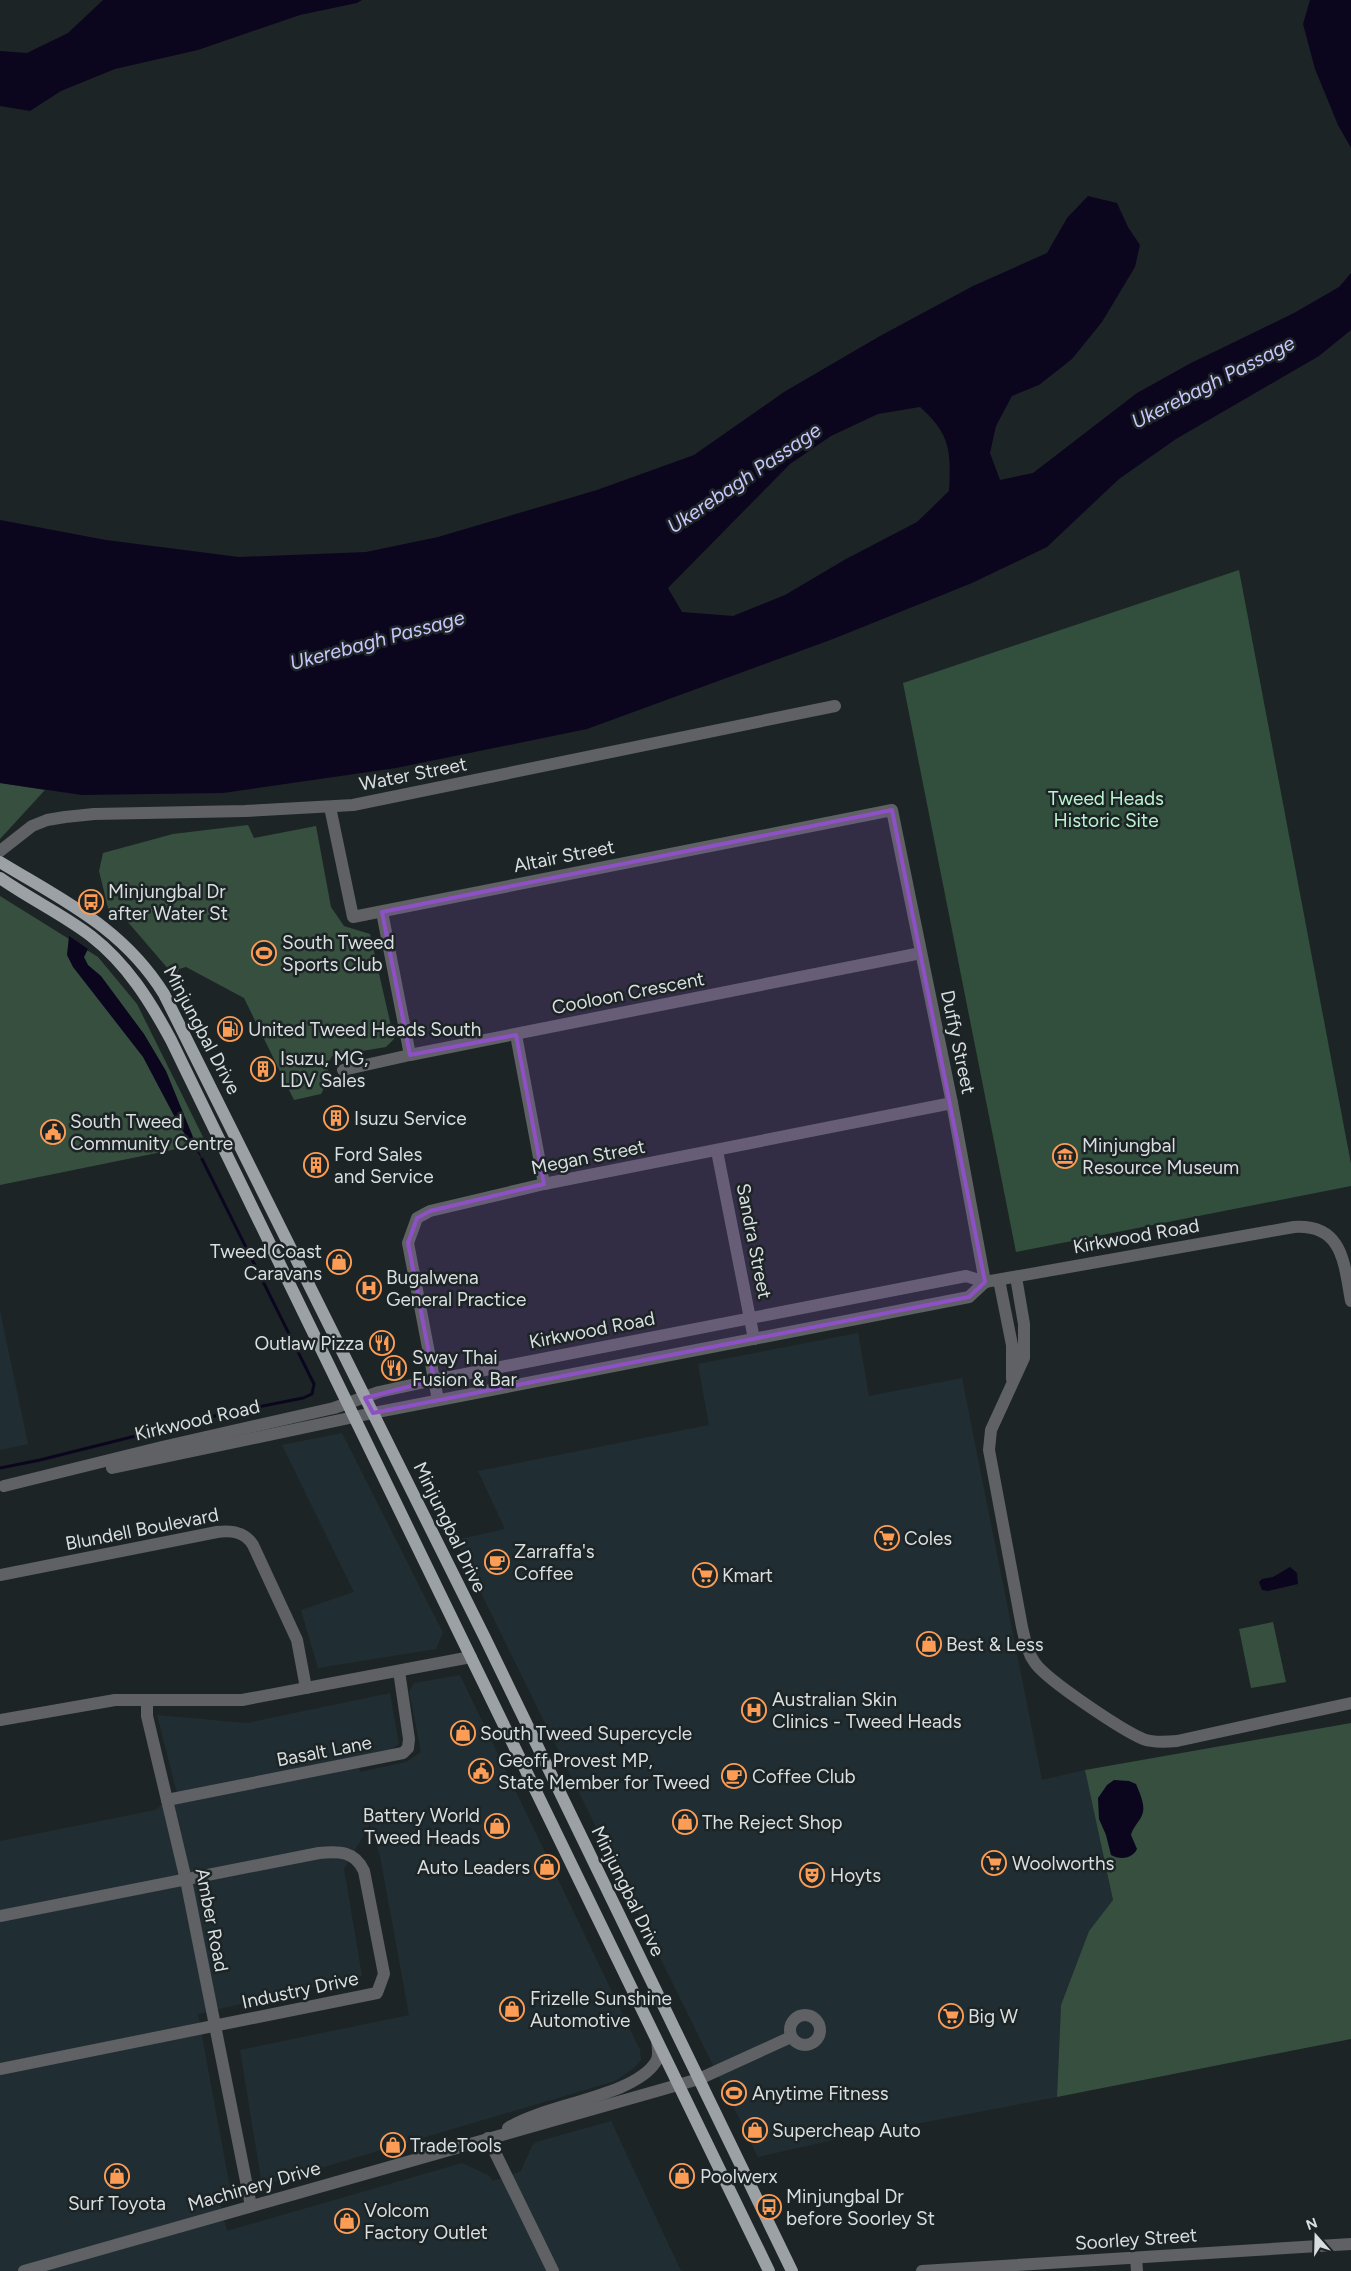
<svg xmlns="http://www.w3.org/2000/svg" width="1351" height="2271" viewBox="0 0 1351 2271" font-family="Figtree,sans-serif">
	<rect width="100%" height="100%" fill="#1d2426"/>
	<g fill="#202e33">
		<path d="M0,1311L28,1444L0,1450Z"/>
		<path d="M858,1333L869,1396L962,1378L1042,1780L1085,1770L1113,1900L1089,1931L1061,2005L1057,2097L847,2137L758,2157L455,1540L505,1529L478,1471L709,1425L698,1364Z"/>
		<path d="M342,1433L443,1633L436,1649L318,1668L301,1610L354,1592L282,1445Z"/>
		<path d="M460,1675L640,2050L641,2060L634,2068L615,2081L270,2183L261,2179L240,2050L409,2015L380,1856L370,1824L344,1869L362,1976L198,2014L230,2188L219,2199L227,2231L462,2163L488,2175L493,2181L521,2171L532,2146L536,2142L611,2121L681,2271H0V1841L155,1810L177,1793L157,1715L247,1723L390,1693L399,1744L390,1751L358,1759L360,1772L406,1762L421,1752L409,1691L414,1683Z"/>
	</g>
	<g fill="#364f3f">
		<path d="M0,783L45,790L0,839Z"/>
		<path d="M248,825L254,838L316,826L331,907L344,926L370,934L394,1039L386,1047L332,1056L327,1065L329,1079L321,1094L294,1100L244,998L186,967L179,969L176,978L127,921L108,908L99,871L103,853L173,834Z"/>
		<path d="M0,896L98,957L137,1004L206,1143L0,1185Z"/>
		<path d="M1273,1622L1286,1682L1251,1688L1239,1629Z"/>
		<path d="M1351,1723V2039L1057,2097L1061,2005L1089,1931L1113,1900L1085,1770Z"/>
	</g>
	<path fill="#314f3c" d="M1239,570L1351,1164V1186L1016,1252L903,683Z"/>
	<g fill="#0b061e" fill-rule="evenodd">
		<path d="M103,0H362L357,3L300,15L198,50L115,69L61,91L30,111L0,106V51L27,53L68,33Z"/>
		<path d="M1310,0H1351V148L1338,125L1315,69L1303,24Z"/>
		<path d="M1088,196L1117,203L1128,227L1140,245L1135,267L1102,322L1072,359L1039,385L1012,396L996,426L990,453L1000,480L1033,473L1137,393L1191,363L1294,313L1339,287L1351,273V330L1319,356L1176,439L1119,479L1047,547L972,583L833,639L587,729L396,768L223,793L82,795L0,783V520L106,540L239,557L366,552L438,537L597,490L694,455L784,392L880,336L973,286L1047,253L1067,218ZM920,407C951,435 951,451 949,491L917,522L846,559L785,595L733,616L682,612L668,588L790,464L831,436L878,414Z"/>
		<path d="M69,936L88,949L84,957L88,965L101,976L144,1034L166,1071L202,1159L180,1127L143,1057L73,967L67,955Z"/>
		<path d="M1290,1567L1297,1573L1298,1584L1268,1591L1262,1590L1259,1582L1262,1579L1273,1577Z"/>
		<path d="M1114,1780L1129,1781L1136,1784C1139,1791 1145,1804 1143,1812C1141,1821 1133,1826 1131,1835L1137,1849C1132,1859 1120,1860 1111,1855L1106,1835L1099,1819L1098,1798L1107,1785Z"/>
	</g>
	<g fill="none" stroke-linecap="round" stroke-linejoin="round">
		<path stroke="#0b061e" stroke-width="3" d="M0,1468L40,1460L223,1414L303,1398L312,1394L314,1384L202,1159"/>
		<g stroke="#5f6164" stroke-width="12">
			<path d="M330,807L353,917L892,810L952,1103L985,1282"/>
			<path d="M0,851L32,826L47,820L65,817L94,814L245,811L353,805L835,706"/>
			<path d="M382,912L410,1055"/>
			<path d="M516,1035L544,1184"/>
			<path d="M343,1070L410,1055L921,953"/>
			<path d="M717,1151L754,1339"/>
			<path d="M1016,1277L1024,1324V1358L991,1430L989,1450L1022,1627C1025,1640 1027,1652 1035,1663C1048,1681 1122,1730 1143,1739C1153,1743 1166,1742 1177,1741L1351,1703"/>
			<path d="M999,1280L1012,1345V1379"/>
			<path d="M438,1400L408,1243L417,1218L430,1211L544,1184L952,1103"/>
			<path d="M112,1468L373,1413L969,1297L985,1282"/>
			<path d="M4,1486L162,1447L334,1408L379,1392L434,1380L966,1276L985,1282L1294,1227C1343,1224 1344,1263 1351,1301"/>
			<path d="M0,1575L217,1532C232,1530 245,1532 253,1545L297,1640L306,1688"/>
			<path d="M147,1700V1716L186,1880L251,2206"/>
			<path d="M0,1720L115,1700H242L471,1657"/>
			<path d="M167,1800L403,1753L408,1748L409,1739L399,1671"/>
			<path d="M0,1916L319,1853C339,1851 355,1851 364,1871L384,1974L377,1993L0,2069"/>
			<circle cx="805" cy="2030" r="15"/>
			<path d="M508,2128C545,2104 632,2097 655,2063C660,2057 658,2048 657,2041"/>
			<path d="M488,2138L553,2271"/>
			<path d="M1136,2258L1137,2271"/>
			<path d="M24,2271L699,2079L791,2037"/>
			<path d="M922,2271L1351,2244"/>
		</g>
		<g stroke="#9ca1a6" stroke-width="12">
			<path d="M0,862C64,901 123,928 164,994L485,1638L792,2271"/>
			<path d="M0,878C30,899 62,914 91,936C127,964 150,1001 171,1040L769,2271"/>
		</g>
	</g>
	<path fill="#8e50c5" fill-opacity="0.2" stroke="#8e50c5" stroke-width="4" stroke-linejoin="round" d="M892,810L985,1282L969,1297L373,1413L365,1398L434,1380L408,1243L417,1218L430,1211L544,1184L516,1035L410,1055L382,912Z"/>
	<defs>
		<symbol id="bus-ring" viewBox="-11 -11 22 22"><circle r="9.5" fill="#1d2426" stroke="#fd9d55" stroke-width="1.5"/><path d="M-5-6H5V4H4V6H2V4H-2V6H-4V4H-5ZM-3.5-4V0h7V-4ZM-3.5 1.2v1.5H-2V1.2ZM2 1.2v1.5H3.5V1.2Z" fill="#fd9d55"/></symbol>
		<symbol id="stadium-ring" viewBox="-11 -11 22 22"><circle r="9.5" fill="#1d2426" stroke="#fd9d55" stroke-width="1.5"/><path d="M0-5a6.5 5 0 1 0 0 10a6.5 5 0 1 0 0-10ZM-3.5-1.8h7v3.6h-7Z" fill="#fd9d55"/></symbol>
		<symbol id="fuel-ring" viewBox="-11 -11 22 22"><circle r="9.5" fill="#1d2426" stroke="#fd9d55" stroke-width="1.5"/><path d="M-5.5-6h7V0h2V4h1.3V-2.5L3-4.5l.8-.8L6-3V5H2.5V1h-1V6h-7ZM-4.2-4.7v3.2H.2V-4.7Z" fill="#fd9d55"/></symbol>
		<symbol id="building-ring" viewBox="-11 -11 22 22"><circle r="9.5" fill="#1d2426" stroke="#fd9d55" stroke-width="1.5"/><path d="M-4-6H4V6H1V3H-1V6H-4ZM-2.5-4.3h1.7v1.8h-1.7ZM.8-4.3h1.7v1.8H.8ZM-2.5-1h1.7V.8h-1.7ZM.8-1h1.7V.8H.8Z" fill="#fd9d55"/></symbol>
		<symbol id="civic-ring" viewBox="-11 -11 22 22"><circle r="9.5" fill="#1d2426" stroke="#fd9d55" stroke-width="1.5"/><path d="M-.6-6.5H3V-4.5H.6V-3L4-1V1h2V6H-6V1h2V-1L-.6-3ZM-1.2 2.5V6h2.4V2.5Z" fill="#fd9d55"/></symbol>
		<symbol id="museum-ring" viewBox="-11 -11 22 22"><circle r="9.5" fill="#1d2426" stroke="#fd9d55" stroke-width="1.5"/><path d="M0-6L6-3V-2H-6V-3ZM-5-1h2V3h-2ZM-1-1h2V3h-2ZM3-1h2V3H3ZM-6 4H6V6H-6Z" fill="#fd9d55"/></symbol>
		<symbol id="shop-ring" viewBox="-11 -11 22 22"><circle r="9.5" fill="#1d2426" stroke="#fd9d55" stroke-width="1.5"/><path d="M-5-2.5h2.3a2.7 3.5 0 0 1 5.4 0H5L5.5 6h-11ZM-1.5-2.5h3a1.5 2.3 0 0 0-3 0Z" fill="#fd9d55"/></symbol>
		<symbol id="hospital-ring" viewBox="-11 -11 22 22"><circle r="9.5" fill="#1d2426" stroke="#fd9d55" stroke-width="1.5"/><path d="M-5-5h3v3.5h4V-5h3V5h-3V1.5h-4V5h-3Z" fill="#fd9d55"/></symbol>
		<symbol id="restaurant-ring" viewBox="-11 -11 22 22"><circle r="9.5" fill="#1d2426" stroke="#fd9d55" stroke-width="1.5"/><path d="M-5-6h1v4h1v-4h1v4h1v-4h1v5L-1.5 .5V6h-2V.5L-5-1ZM5-6V6H3V1.5H1.5Q1.5-4 5-6Z" fill="#fd9d55"/></symbol>
		<symbol id="supermarket-ring" viewBox="-11 -11 22 22"><circle r="9.5" fill="#1d2426" stroke="#fd9d55" stroke-width="1.5"/><path d="M-6-5.5h2.5l.6 2H6L4.5 2H-2.5L-4.4-4H-6ZM-1.5 3.2a1.3 1.3 0 1 0 .1 0ZM3 3.2a1.3 1.3 0 1 0 .1 0Z" fill="#fd9d55"/></symbol>
		<symbol id="cafe-ring" viewBox="-11 -11 22 22"><circle r="9.5" fill="#1d2426" stroke="#fd9d55" stroke-width="1.5"/><path d="M-5.5-4.5H6V0H3Q3 3.5 0 3.5H-2.5Q-5.5 3.5-5.5 0ZM3-3.2v2h1.7v-2ZM-6 4.5H4V6H-6Z" fill="#fd9d55"/></symbol>
		<symbol id="theatre-ring" viewBox="-11 -11 22 22"><circle r="9.5" fill="#1d2426" stroke="#fd9d55" stroke-width="1.5"/><path d="M-5-5.5Q0-4 5-5.5V0Q5 5 0 6Q-5 5-5 0ZM-3.3-2.5H-1v1.5H-3.3ZM1-2.5H3.3v1.5H1ZM-2.8 1Q0 5.5 2.8 1Z" fill="#fd9d55"/></symbol>
	</defs>
	<g fill-rule="evenodd">
		<use href="#bus-ring" x="77" y="888" width="28" height="28"/>
		<use href="#stadium-ring" x="250" y="939" width="28" height="28"/>
		<use href="#fuel-ring" x="216" y="1015" width="28" height="28"/>
		<use href="#building-ring" x="249" y="1055" width="28" height="28"/>
		<use href="#building-ring" x="322" y="1104" width="28" height="28"/>
		<use href="#civic-ring" x="39" y="1118" width="28" height="28"/>
		<use href="#museum-ring" x="1051" y="1142" width="28" height="28"/>
		<use href="#building-ring" x="302" y="1151" width="28" height="28"/>
		<use href="#shop-ring" x="325" y="1248" width="28" height="28"/>
		<use href="#hospital-ring" x="355" y="1274" width="28" height="28"/>
		<use href="#restaurant-ring" x="368" y="1329" width="28" height="28"/>
		<use href="#restaurant-ring" x="380" y="1354" width="28" height="28"/>
		<use href="#supermarket-ring" x="873" y="1524" width="28" height="28"/>
		<use href="#cafe-ring" x="483" y="1548" width="28" height="28"/>
		<use href="#supermarket-ring" x="691" y="1561" width="28" height="28"/>
		<use href="#shop-ring" x="915" y="1630" width="28" height="28"/>
		<use href="#hospital-ring" x="740" y="1696" width="28" height="28"/>
		<use href="#shop-ring" x="449" y="1719" width="28" height="28"/>
		<use href="#civic-ring" x="467" y="1757" width="28" height="28"/>
		<use href="#cafe-ring" x="720" y="1762" width="28" height="28"/>
		<use href="#shop-ring" x="671" y="1808" width="28" height="28"/>
		<use href="#shop-ring" x="483" y="1812" width="28" height="28"/>
		<use href="#supermarket-ring" x="980" y="1849" width="28" height="28"/>
		<use href="#shop-ring" x="533" y="1853" width="28" height="28"/>
		<use href="#theatre-ring" x="798" y="1861" width="28" height="28"/>
		<use href="#shop-ring" x="498" y="1995" width="28" height="28"/>
		<use href="#supermarket-ring" x="937" y="2002" width="28" height="28"/>
		<use href="#stadium-ring" x="720" y="2079" width="28" height="28"/>
		<use href="#shop-ring" x="741" y="2116" width="28" height="28"/>
		<use href="#shop-ring" x="379" y="2131" width="28" height="28"/>
		<use href="#shop-ring" x="103" y="2162" width="28" height="28"/>
		<use href="#shop-ring" x="668" y="2162" width="28" height="28"/>
		<use href="#bus-ring" x="755" y="2193" width="28" height="28"/>
		<use href="#shop-ring" x="333" y="2207" width="28" height="28"/>
	</g>
	<g text-anchor="middle" dominant-baseline="central" stroke-width="5" stroke-linejoin="round" paint-order="stroke">
		<g font-size="19" fill="#d9dedf" stroke="#1d2426">
			<text transform="translate(413 774) rotate(-11)">Water Street</text>
			<text transform="translate(564 856) rotate(-11)">Altair Street</text>
			<text transform="translate(628 993) rotate(-11)">Cooloon Crescent</text>
			<text transform="translate(202 1030) rotate(62)">Minjungbal Drive</text>
			<text transform="translate(958 1042) rotate(78)">Duffy Street</text>
			<text transform="translate(588 1157) rotate(-11)">Megan Street</text>
			<text transform="translate(1136 1236) rotate(-10)">Kirkwood Road</text>
			<text transform="translate(754 1241) rotate(79)">Sandra Street</text>
			<text transform="translate(592 1330) rotate(-11)">Kirkwood Road</text>
			<text transform="translate(197 1420) rotate(-13)">Kirkwood Road</text>
			<text transform="translate(450 1527) rotate(64)">Minjungbal Drive</text>
			<text transform="translate(142 1529) rotate(-11)">Blundell Boulevard</text>
			<text transform="translate(324 1751) rotate(-11)">Basalt Lane</text>
			<text transform="translate(628 1891) rotate(64)">Minjungbal Drive</text>
			<text transform="translate(212 1920) rotate(79)">Amber Road</text>
			<text transform="translate(300 1990) rotate(-12)">Industry Drive</text>
			<text transform="translate(254 2186) rotate(-16)">Machinery Drive</text>
			<text transform="translate(1136 2239) rotate(-4)">Soorley Street</text>
		</g>
		<g font-size="19" fill="#baf4ce" stroke="#1d2426">
			<text x="1106" y="798">Tweed Heads<tspan x="1106" dy="22">Historic Site</tspan></text>
		</g>
		<g font-size="19" fill="#d9dedf" stroke="#1d2426" text-anchor="start">
			<text x="108" y="891">Minjungbal Dr<tspan x="108" dy="22">after Water St</tspan></text>
			<text x="282" y="942">South Tweed<tspan x="282" dy="22">Sports Club</tspan></text>
			<text x="248" y="1029">United Tweed Heads South</text>
			<text x="280" y="1058">Isuzu, MG,<tspan x="280" dy="22">LDV Sales</tspan></text>
			<text x="354" y="1118">Isuzu Service</text>
			<text x="70" y="1121">South Tweed<tspan x="70" dy="22">Community Centre</tspan></text>
			<text x="1082" y="1145">Minjungbal<tspan x="1082" dy="22">Resource Museum</tspan></text>
			<text x="334" y="1154">Ford Sales<tspan x="334" dy="22">and Service</tspan></text>
			<text x="322" y="1251" text-anchor="end">Tweed Coast<tspan x="322" dy="22">Caravans</tspan></text>
			<text x="386" y="1277">Bugalwena<tspan x="386" dy="22">General Practice</tspan></text>
			<text x="364" y="1343" text-anchor="end">Outlaw Pizza</text>
			<text x="412" y="1357">Sway Thai<tspan x="412" dy="22">Fusion &amp; Bar</tspan></text>
			<text x="904" y="1538">Coles</text>
			<text x="514" y="1551">Zarraffa's<tspan x="514" dy="22">Coffee</tspan></text>
			<text x="722" y="1575">Kmart</text>
			<text x="946" y="1644">Best &amp; Less</text>
			<text x="772" y="1699">Australian Skin<tspan x="772" dy="22">Clinics - Tweed Heads</tspan></text>
			<text x="480" y="1733">South Tweed Supercycle</text>
			<text x="498" y="1760">Geoff Provest MP,<tspan x="498" dy="22">State Member for Tweed</tspan></text>
			<text x="752" y="1776">Coffee Club</text>
			<text x="480" y="1815" text-anchor="end">Battery World<tspan x="480" dy="22">Tweed Heads</tspan></text>
			<text x="702" y="1822">The Reject Shop</text>
			<text x="1012" y="1863">Woolworths</text>
			<text x="530" y="1867" text-anchor="end">Auto Leaders</text>
			<text x="830" y="1875">Hoyts</text>
			<text x="530" y="1998">Frizelle Sunshine<tspan x="530" dy="22">Automotive</tspan></text>
			<text x="968" y="2016">Big W</text>
			<text x="752" y="2093">Anytime Fitness</text>
			<text x="772" y="2130">Supercheap Auto</text>
			<text x="410" y="2145">TradeTools</text>
			<text x="700" y="2176">Poolwerx</text>
			<text x="786" y="2196">Minjungbal Dr<tspan x="786" dy="22">before Soorley St</tspan></text>
			<text x="117" y="2203" text-anchor="middle">Surf Toyota</text>
			<text x="364" y="2210">Volcom<tspan x="364" dy="22">Factory Outlet</tspan></text>
		</g>
		<g font-size="20" font-style="italic" fill="#cbc5fe" stroke="#1d2426">
			<text transform="translate(1213 382) rotate(-27)">Ukerebagh Passage</text>
			<text transform="translate(744 478) rotate(-34)">Ukerebagh Passage</text>
			<text transform="translate(377 640) rotate(-15)">Ukerebagh Passage</text>
		</g>
	</g>
	<g transform="translate(1316 2236) rotate(340)" stroke="#1d2426" stroke-width="4" paint-order="stroke">
	<path d="M0-4L9 19L0 12L-9 19Z" fill="#d9dedf"/>
	<text y="-8" font-size="14" font-weight="bold" text-anchor="middle" fill="#d9dedf">N</text>
	</g>
</svg>
